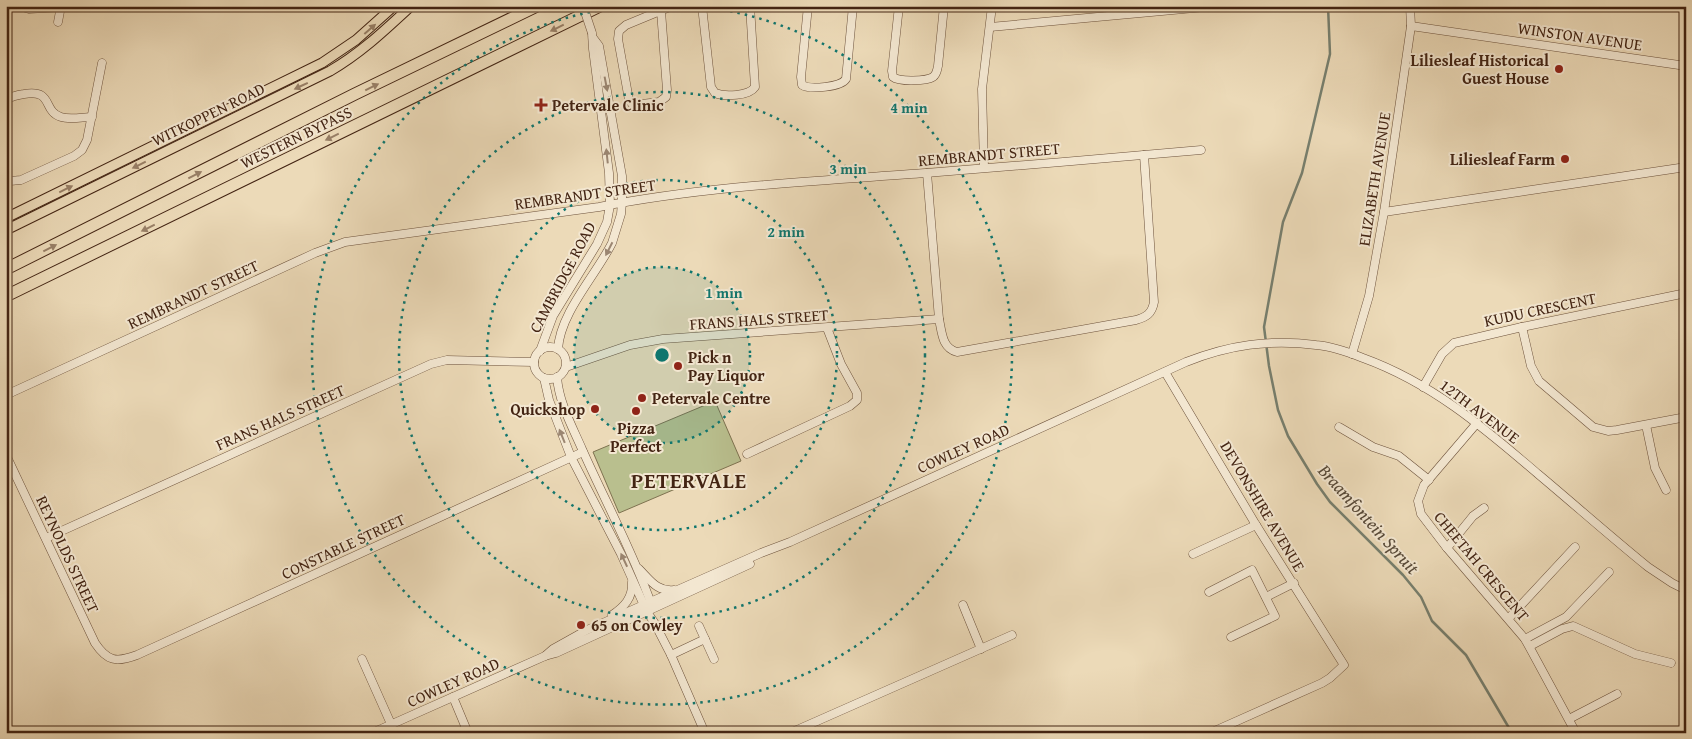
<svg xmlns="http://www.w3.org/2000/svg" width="1692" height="739" viewBox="0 0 1692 739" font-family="'Gentium Book Plus',serif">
	<rect width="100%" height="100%" fill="#ecdab8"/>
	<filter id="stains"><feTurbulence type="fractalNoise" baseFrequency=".004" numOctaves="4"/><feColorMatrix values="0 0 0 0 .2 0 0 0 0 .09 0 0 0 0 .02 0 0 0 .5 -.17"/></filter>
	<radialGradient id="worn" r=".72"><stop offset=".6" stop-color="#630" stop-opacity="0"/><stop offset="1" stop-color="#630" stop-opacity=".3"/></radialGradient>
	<path fill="#b9bf8e" stroke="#7e7250" d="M715,401L741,461L619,513L593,452Z"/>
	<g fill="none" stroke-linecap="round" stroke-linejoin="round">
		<path stroke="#777f6e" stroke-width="2.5" d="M1328,6L1330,54L1302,173L1283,222L1264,327L1269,366L1278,410L1288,436L1317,484L1330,502L1403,575L1421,597L1432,621L1466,655L1512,733"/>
		<defs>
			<g id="minor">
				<path d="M19,6L29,9L61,7"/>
				<path d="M702,6L711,87L715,93C725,97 749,96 755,87L750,6"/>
				<path d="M808,6L801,77L802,85C810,90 841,87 846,79L853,6"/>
				<path d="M899,6L892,71L893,77C899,82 927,81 933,77C937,74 937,70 938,66L944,6"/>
				<path d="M661,11L667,90L666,97L659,102L633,105L629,100L618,39L619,31L626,25L672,6"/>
				<path d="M58,22L61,6"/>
				<path d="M1411,26L1686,66"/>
				<path d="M990,27L1216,6"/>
				<path d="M6,100C12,96 17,95 24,94C54,89 42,111 61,117C70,120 83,117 92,117"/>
				<path d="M984,167L982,89L992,6"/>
				<path d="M927,173L939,319C942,333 942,348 957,352L1136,320C1146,317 1152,314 1154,302L1144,155"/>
				<path d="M6,178L10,181L21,180L74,156L82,150L87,140L102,63"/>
				<path d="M1384,212L1686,167"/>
				<path d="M1522,327L1531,366L1539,381L1593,427L1608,431L1617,430L1686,417"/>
				<circle cx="550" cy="363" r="16"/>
				<path d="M558,349C560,313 596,275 612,243L621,214L622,202V176L599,46L593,38"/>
				<path d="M540,351L553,316L597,244L607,222L610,205L609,173L593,49L592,33"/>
				<path d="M1352,354L1369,296L1384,212L1411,26L1410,6"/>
				<path d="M566,367L630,345L663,339L939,319"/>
				<path d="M1165,372L1256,525L1344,665L1330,678L1322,683L1210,733"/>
				<path d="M557,377C559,403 572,426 582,449C605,501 633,552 652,606"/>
				<path d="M544,378L549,400L571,457L621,554L647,612L654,622L671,655L705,733"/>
				<path d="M1423,387L1442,354L1454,343L1522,327L1686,293"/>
				<path d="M6,395L315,253L345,242L599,207C707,186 817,181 926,173C1018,166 1109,158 1201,150"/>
				<path d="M1477,423L1424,485L1418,501L1421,514L1447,548L1525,639L1576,733"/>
				<path d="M1646,425L1655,468L1666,490"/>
				<path d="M1339,427L1373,447L1399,456L1429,480"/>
				<path d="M747,454L850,406L857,400V393L841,364L827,328"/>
				<path d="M6,455L95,643C107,661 116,663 137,655L583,452"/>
				<path d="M46,538L431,364L447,360L534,362"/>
				<path d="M1447,548L1473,516L1484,508"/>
				<path d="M1193,554L1256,525"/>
				<path d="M639,569C650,580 657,592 674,590"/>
				<path d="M1209,592L1252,570L1275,616L1231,637"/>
				<path d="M1266,597L1294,583"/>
				<path d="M963,605L981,649"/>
				<path d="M612,615C624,607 633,598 632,582"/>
				<path d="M1509,618L1575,547"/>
				<path d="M699,626L714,659"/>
				<path d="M1525,639L1566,617L1609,572"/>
				<path d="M1530,646L1562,629L1573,626L1635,654L1671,663"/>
				<path d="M671,655L705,639"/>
				<path d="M545,656L553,649L587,630L761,553L790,542L1186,362C1229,345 1269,339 1316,345C1332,346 1348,352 1363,358C1432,383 1483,427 1538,474C1575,505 1611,537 1648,567L1672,583L1686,590"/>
				<path d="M362,659L391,724"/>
				<path d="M453,697L468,733"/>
				<path d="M1569,719L1617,694"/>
				<path d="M372,733L545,656L556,653L750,564"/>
				<path d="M790,733L1012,635"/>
			</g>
			<g id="major">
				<path d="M6,218L322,63L356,40L394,6"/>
				<path d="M6,230L330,71C361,53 385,30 411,6"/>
			</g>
			<g id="highway">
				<path d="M6,269L355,94L537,6"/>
				<path d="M6,296L600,6"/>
			</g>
		</defs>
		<use href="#minor" stroke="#6d523c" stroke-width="9"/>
		<use href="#major" stroke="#432413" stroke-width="11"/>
		<use href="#highway" stroke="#432413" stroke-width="13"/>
		<use href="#minor" stroke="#f3e7d1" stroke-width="8"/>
		<use href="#major" stroke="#ecdab8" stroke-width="9"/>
		<use href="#highway" stroke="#ecdab8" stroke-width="11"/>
		<defs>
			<path id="minor-bridge" d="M583,6L592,33"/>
		</defs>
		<use href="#minor-bridge" stroke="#6d523c" stroke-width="9" stroke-linecap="butt"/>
		<use href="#minor-bridge" stroke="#f3e7d1" stroke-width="8"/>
	</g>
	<defs><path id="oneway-solid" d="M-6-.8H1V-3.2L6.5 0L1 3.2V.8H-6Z" transform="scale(1.25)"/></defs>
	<g fill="#987f66">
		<use href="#oneway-solid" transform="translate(557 28) rotate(154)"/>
		<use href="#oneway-solid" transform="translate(370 29) rotate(-41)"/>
		<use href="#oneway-solid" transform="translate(301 86) rotate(155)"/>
		<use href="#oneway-solid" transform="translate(372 87) rotate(-26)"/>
		<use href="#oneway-solid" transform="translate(332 137) rotate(154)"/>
		<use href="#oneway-solid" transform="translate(139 165) rotate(154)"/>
		<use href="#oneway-solid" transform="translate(195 175) rotate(-27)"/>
		<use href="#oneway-solid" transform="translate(66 189) rotate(-26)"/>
		<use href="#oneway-solid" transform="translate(148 228) rotate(154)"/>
		<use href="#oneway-solid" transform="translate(50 248) rotate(-27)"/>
	</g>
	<g fill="#9b8672">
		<use href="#oneway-solid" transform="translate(606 84) rotate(79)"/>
		<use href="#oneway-solid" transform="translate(607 156) rotate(-96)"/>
		<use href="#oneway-solid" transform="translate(609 249) rotate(117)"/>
		<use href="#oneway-solid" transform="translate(562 436) rotate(-112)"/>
		<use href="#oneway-solid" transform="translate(624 560) rotate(-115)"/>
	</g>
	<circle cx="662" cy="355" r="88" fill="#0f766e" fill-opacity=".12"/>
	<g fill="none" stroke="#0f766e" stroke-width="2.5" stroke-dasharray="2.5 5">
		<circle cx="662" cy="355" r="88"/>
		<circle cx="662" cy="355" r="175"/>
		<circle cx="662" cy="355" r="263"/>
		<path d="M693 6A350 350 0 1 1 631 6"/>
	</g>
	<g fill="#8f2418" stroke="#f3e7d1" stroke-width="2">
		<circle cx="1559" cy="69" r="5"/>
		<path d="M538.5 97.5h5v5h5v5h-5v5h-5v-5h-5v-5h5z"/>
		<circle cx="1565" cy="159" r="5"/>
		<circle cx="678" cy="366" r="5"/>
		<circle cx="642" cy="398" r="5"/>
		<circle cx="595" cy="409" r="5"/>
		<circle cx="636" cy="411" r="5"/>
		<circle cx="581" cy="625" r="5"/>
	</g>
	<g text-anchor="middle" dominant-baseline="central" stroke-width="4" stroke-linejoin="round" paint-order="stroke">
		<g font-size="16" fill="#432413" stroke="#f3e7d1">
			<text transform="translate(1580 36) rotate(8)">WINSTON AVENUE</text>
			<text transform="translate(208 114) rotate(-26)">WITKOPPEN ROAD</text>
			<text transform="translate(296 137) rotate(-26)">WESTERN BYPASS</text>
			<text transform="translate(989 154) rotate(-5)">REMBRANDT STREET</text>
			<text transform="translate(1374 179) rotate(-81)">ELIZABETH AVENUE</text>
			<text transform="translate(585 194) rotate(-8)">REMBRANDT STREET</text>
			<text transform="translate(562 277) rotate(-62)">CAMBRIDGE ROAD</text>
			<text transform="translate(193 294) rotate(-25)">REMBRANDT STREET</text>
			<text transform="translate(1540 309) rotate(-12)">KUDU CRESCENT</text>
			<text transform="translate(759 319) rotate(-4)">FRANS HALS STREET</text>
			<text transform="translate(1480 411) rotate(37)">12TH AVENUE</text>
			<text transform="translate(280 417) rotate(-24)">FRANS HALS STREET</text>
			<text transform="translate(963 448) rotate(-24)">COWLEY ROAD</text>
			<text transform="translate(1263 506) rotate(59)">DEVONSHIRE AVENUE</text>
			<text transform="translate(343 546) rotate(-25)">CONSTABLE STREET</text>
			<text transform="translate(68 554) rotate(65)">REYNOLDS STREET</text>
			<text transform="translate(1482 566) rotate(50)">CHEETAH CRESCENT</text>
			<text transform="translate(453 682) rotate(-24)">COWLEY ROAD</text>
		</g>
		<g font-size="16" font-weight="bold" fill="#432413" stroke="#f3e7d1" text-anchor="start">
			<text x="1549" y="60" text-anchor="end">Liliesleaf Historical<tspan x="1549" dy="18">Guest House</tspan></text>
			<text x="552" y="105">Petervale Clinic</text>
			<text x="1555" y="159" text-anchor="end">Liliesleaf Farm</text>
			<text x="688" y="357">Pick n<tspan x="688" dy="18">Pay Liquor</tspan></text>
			<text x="652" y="398">Petervale Centre</text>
			<text x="585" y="409" text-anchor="end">Quickshop</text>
			<text x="636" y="428" text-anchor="middle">Pizza<tspan x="636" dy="18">Perfect</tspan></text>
			<text x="591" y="625">65 on Cowley</text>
		</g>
		<g font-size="18" font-style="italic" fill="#584a39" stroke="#f3e7d1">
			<text transform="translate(1369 519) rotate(48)">Braamfontein Spruit</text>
		</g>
		<g font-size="21" font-weight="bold" letter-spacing="1" fill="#432413" stroke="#f3e7d1">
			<text x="689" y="480">PETERVALE</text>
		</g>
	</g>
	<circle cx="662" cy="355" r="8" fill="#0f766e" stroke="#f3e7d1" stroke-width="2.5"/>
	<g font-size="15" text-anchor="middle" font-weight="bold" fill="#0f766e" stroke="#f3e7d1" stroke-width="4" stroke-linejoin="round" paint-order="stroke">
		<text x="909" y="113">4 min</text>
		<text x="848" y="174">3 min</text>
		<text x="786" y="237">2 min</text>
		<text x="724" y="298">1 min</text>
	</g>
	<rect width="1692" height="739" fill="none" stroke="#ecdab8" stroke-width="25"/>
	<rect x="8" y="8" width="1677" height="724" fill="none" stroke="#432413" stroke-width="2.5"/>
	<rect x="12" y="12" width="1667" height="714" fill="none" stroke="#432413"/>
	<rect width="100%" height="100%" filter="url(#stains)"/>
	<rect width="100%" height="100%" fill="url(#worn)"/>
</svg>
